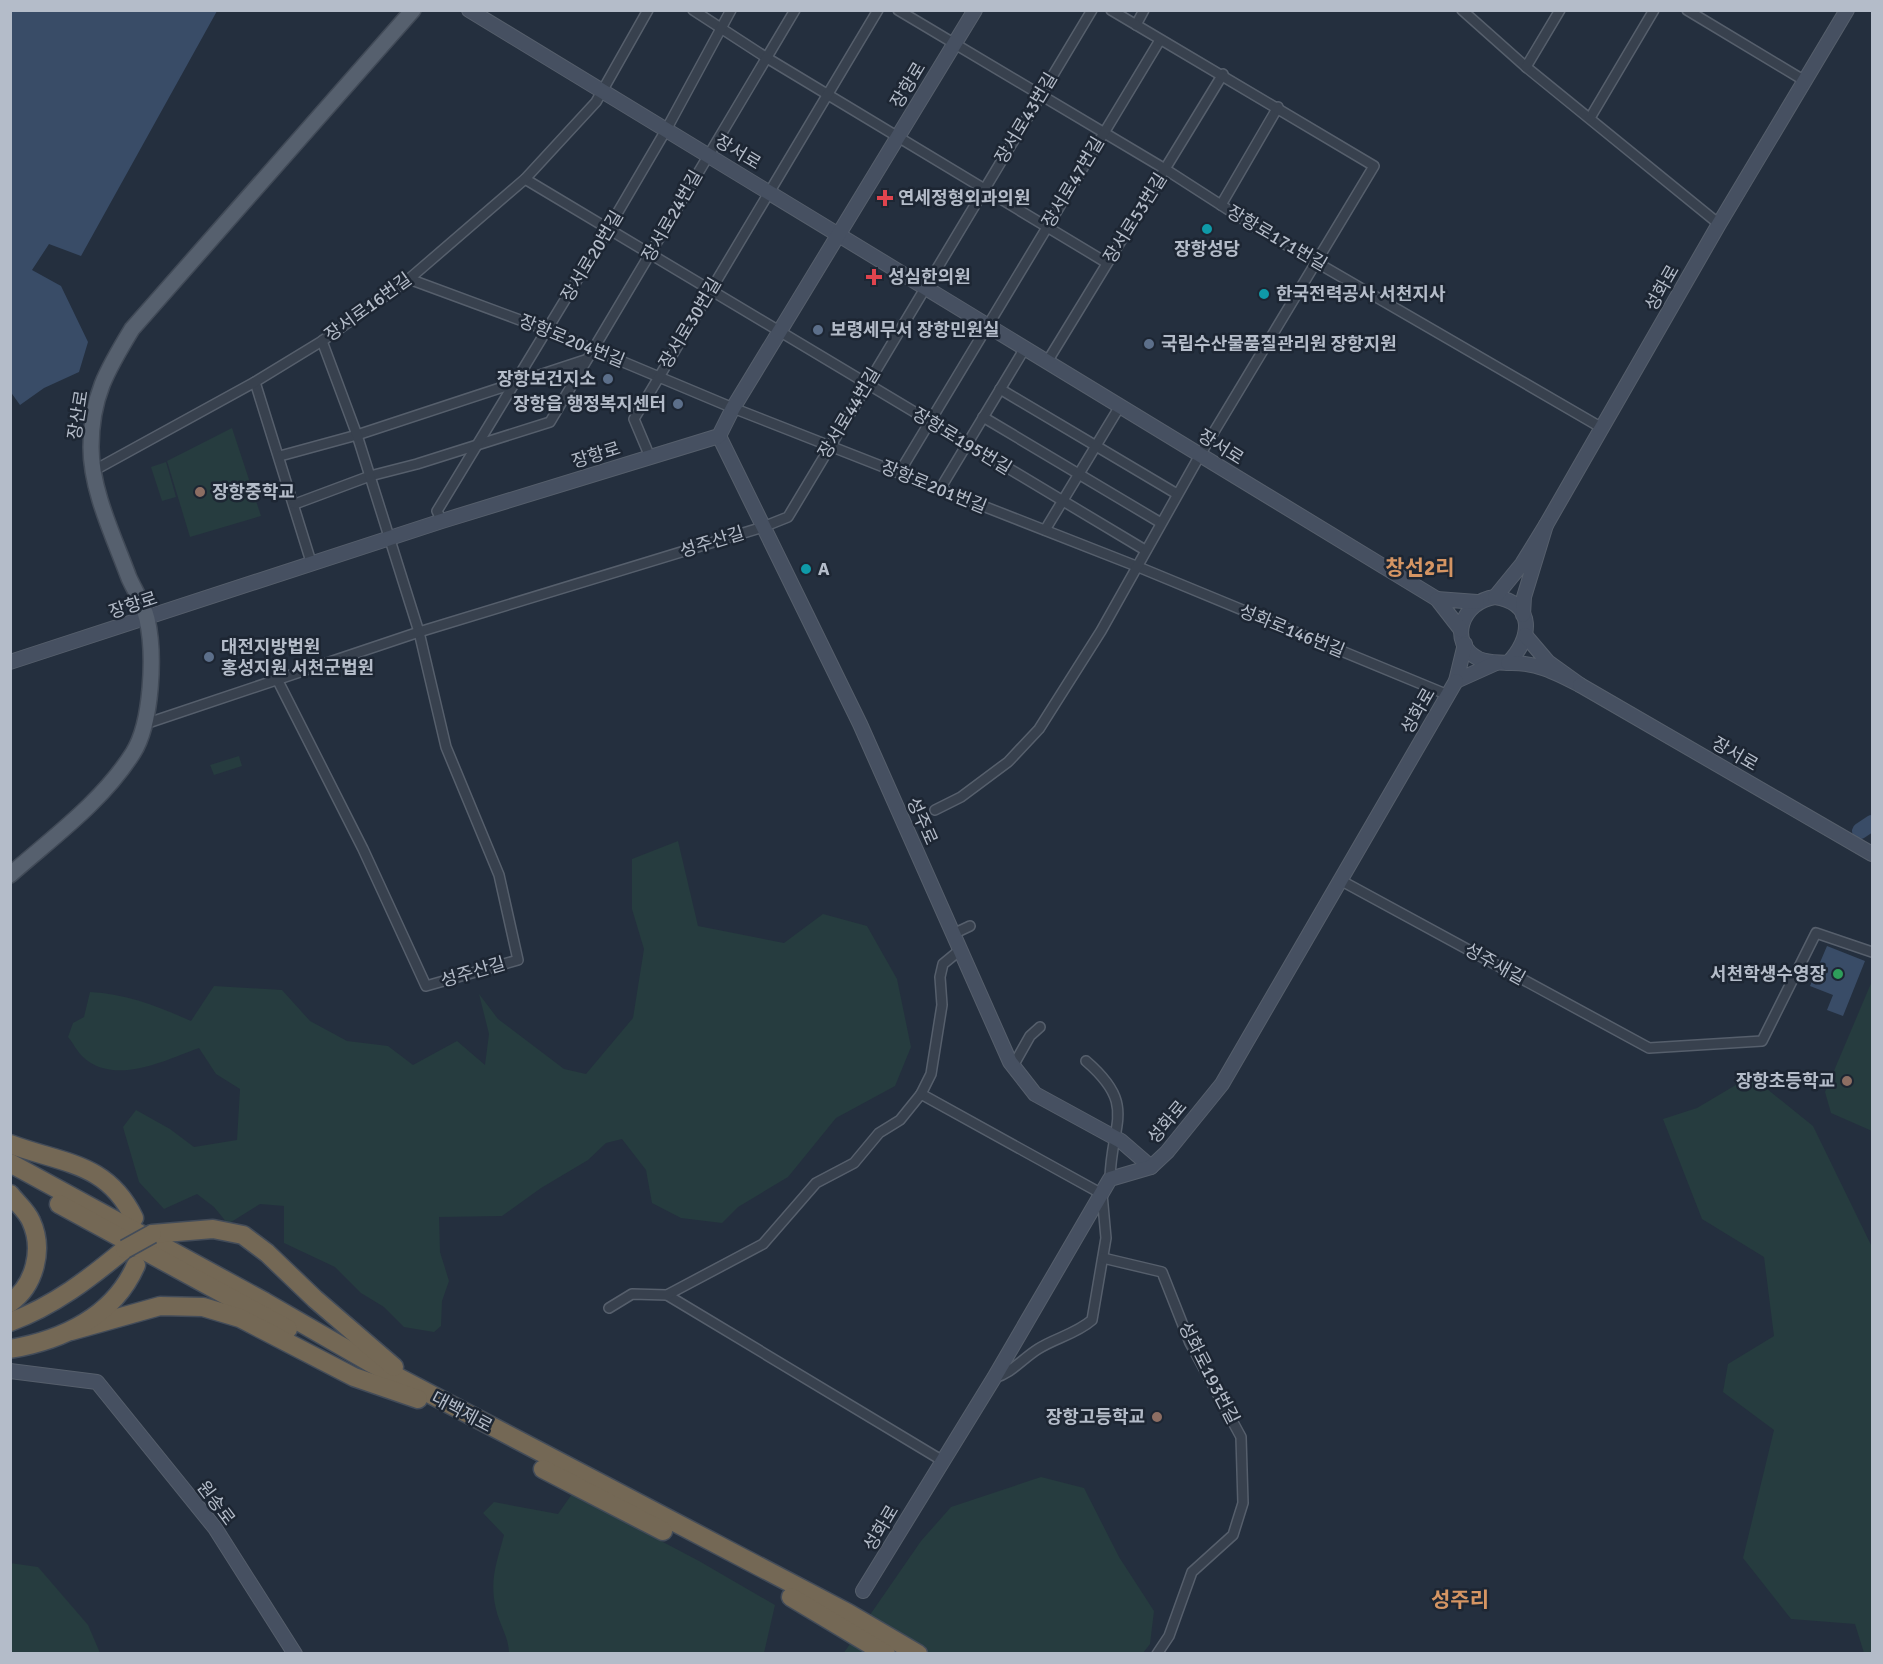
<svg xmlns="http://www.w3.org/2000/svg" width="1883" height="1664" viewBox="0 0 1883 1664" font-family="Signika,'Noto Sans KR',sans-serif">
	<rect width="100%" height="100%" fill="#242f3e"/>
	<g fill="#263c3f">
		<path d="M232,428L261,516L190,537L167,461Z"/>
		<path d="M166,462L176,497L162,501L151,467Z"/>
		<path d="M239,756L242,766L214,775L210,765Z"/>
		<path d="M678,841L698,926L784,943L823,914L867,926L897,979L911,1047L895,1086L836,1118L788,1177L738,1207L722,1223L681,1218L652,1203L646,1170L622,1139L606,1143L588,1160L541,1188L502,1216L439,1217L440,1252L449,1281L442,1301L441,1326L434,1332L404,1327L384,1307L361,1293L335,1267L284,1243V1206L260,1204L228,1224L214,1207L197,1194L164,1209L139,1182L123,1127L136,1110L170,1129L194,1147L237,1140L240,1089L216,1074L199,1048C165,1060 114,1087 82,1056C77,1051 73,1043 68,1037L73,1023L84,1017L90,992C127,994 157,1006 191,1021L214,986L282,990L310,1021L347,1041L388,1046L413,1065L457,1041L485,1065L489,1034L479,994L498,1019L564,1069L586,1074L633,1018L644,949L632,909V859Z"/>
		<path d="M1872,981V1131L1831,1113L1825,1092Z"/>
		<path d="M1751,1076L1813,1126L1872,1247V1653H1864L1855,1624L1791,1619L1743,1558L1774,1430L1723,1392L1728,1364L1774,1336L1764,1257L1702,1219L1663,1119L1697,1108Z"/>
		<path d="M1041,1477L1084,1488L1119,1557L1154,1611L1150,1644L1143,1653L843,1654L921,1541L951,1507Z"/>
		<path d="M572,1494L699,1561L775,1605L764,1653H509C509,1637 499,1624 496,1609C489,1580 497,1562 504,1535L483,1513L494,1502L558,1514Z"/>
		<path d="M10,1563L38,1567L88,1625L100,1653H11Z"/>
	</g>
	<g fill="#394c67">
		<path d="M10,11H217L81,256L49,244L32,270L61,286L88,342L79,372L44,388L20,405L10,391Z"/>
		<path d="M1827,946L1865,961L1843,1016L1827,1010L1833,995L1810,986Z"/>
	</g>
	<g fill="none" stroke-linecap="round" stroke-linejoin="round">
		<path stroke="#394c67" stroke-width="16" d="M1860,831L1872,823"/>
		<defs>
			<g id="street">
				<path d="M693,10L767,58L1107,263"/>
				<path d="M898,10L1165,169L1252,225L1602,428"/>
				<path d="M1462,10L1526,67L1719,224"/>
				<path d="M1687,10L1805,81"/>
				<path d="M1136,25L1144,10"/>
				<path d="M1526,67L1560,10"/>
				<path d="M1590,118L1654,10"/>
				<path d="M525,179L1145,550"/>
				<path d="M1221,205L1278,107"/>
				<path d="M409,279L547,330L733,408L1136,566L1448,695"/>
				<path d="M1047,362L1223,74"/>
				<path d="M255,382L312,565"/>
				<path d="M1000,389L1177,494"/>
				<path d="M983,417L1161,523"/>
				<path d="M280,456L357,435L585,360"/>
				<path d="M650,457L634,419L878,10"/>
				<path d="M93,471L255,382L322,341L409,279L525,179L596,102L648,10"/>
				<path d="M899,473L1160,40"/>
				<path d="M940,489L1025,348"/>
				<path d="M295,504L370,476L417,464L550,422L795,10"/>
				<path d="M442,521L437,511L608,229L666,130L731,10"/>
				<path d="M1045,530L1120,406"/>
				<path d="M277,679L363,849L426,986L518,960L499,875L446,747L419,632L357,435L322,341"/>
				<path d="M145,724L419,632L763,527L788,517L1092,10"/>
				<path d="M935,810L961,797L1008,762L1039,729L1101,631L1200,455L1374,166L1111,10"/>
				<path d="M1340,880L1649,1048L1762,1041L1816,933L1872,952"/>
				<path d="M953,934L970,926"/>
				<path d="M1086,1061C1138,1106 1111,1122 1110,1179"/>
				<path d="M1013,1066L1030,1036L1040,1027"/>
				<path d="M921,1094L1102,1194L1106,1238L1092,1320C1076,1334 1055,1338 1038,1349C1022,1359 1012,1373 994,1378"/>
				<path d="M1103,1258L1162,1272L1190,1343L1241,1437L1243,1503L1233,1535L1192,1572L1169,1636L1157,1654"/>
				<path d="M667,1295L943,1461"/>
				<path d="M609,1308L632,1294L667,1295L763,1244L816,1183L854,1163L879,1133L900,1120L921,1094L931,1074L942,1005L940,977L943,964L960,950"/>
			</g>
			<g id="secondary">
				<path d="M469,10L1437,599"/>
				<path d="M719,436L860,724L1010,1062L1035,1094L1121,1141L1151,1167"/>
				<path d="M1546,525L1719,224L1847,10"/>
				<path d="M1495,597C1536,603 1532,639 1508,663C1498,662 1488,663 1479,659C1446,642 1463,601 1495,597Z"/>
				<path d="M1495,597L1522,564L1546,525L1524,597L1523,615"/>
				<path d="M1461,630L1437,599L1477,602"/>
				<path d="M1465,644L1456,681L1496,663"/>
				<path d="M10,662L442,521L719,436L733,408L975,10"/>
				<path d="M1508,663C1536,662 1555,672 1580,685L1548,662L1525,635"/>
				<path d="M1580,685L1872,854"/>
				<path d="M10,1371L97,1382L215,1528L295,1654"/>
				<path d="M863,1591L994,1378L1110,1179L1151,1167L1167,1152L1222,1084L1456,681"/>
			</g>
			<path id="primary" d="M10,875C53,837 102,802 133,753C152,723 155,654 147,619C144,605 135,591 129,578C114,537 91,491 91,447C91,397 107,370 132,329L413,10"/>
			<g id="highway">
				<path d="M10,1144C63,1164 107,1162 134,1218"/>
				<path d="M10,1163L265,1302L369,1362L848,1613L918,1654"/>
				<path d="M10,1194C17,1203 27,1211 31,1221C44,1249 35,1285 10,1303"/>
				<path d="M59,1204L288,1329"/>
				<path d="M152,1234L213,1229L243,1235L267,1253L315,1299L394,1367"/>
				<path d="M10,1322C54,1306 90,1278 125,1249"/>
				<path d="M71,1331L160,1306L203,1307L240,1318L354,1377L418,1399"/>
				<path d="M10,1349C63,1340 114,1316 136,1265"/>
				<path d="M543,1469L663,1531"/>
				<path d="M791,1597L886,1654"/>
			</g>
		</defs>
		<use href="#street" stroke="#565f6c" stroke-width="12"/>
		<use href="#secondary" stroke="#565f6c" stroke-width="16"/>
		<use href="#primary" stroke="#414a57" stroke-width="18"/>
		<use href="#highway" stroke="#434c59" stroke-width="21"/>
		<use href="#street" stroke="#38414e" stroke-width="9"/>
		<use href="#secondary" stroke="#465061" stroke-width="14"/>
		<use href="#primary" stroke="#56606e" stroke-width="15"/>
		<use href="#highway" stroke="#746855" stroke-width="18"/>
		<defs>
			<path id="highway-bridge" d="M125,1249L152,1234"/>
		</defs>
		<use href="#highway-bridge" stroke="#434c59" stroke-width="21" stroke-linecap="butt"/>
		<use href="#highway-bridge" stroke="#746855" stroke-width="18"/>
	</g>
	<g fill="#e0444e" stroke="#1d2633" stroke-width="2">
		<path d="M882 189h6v6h6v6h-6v6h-6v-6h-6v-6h6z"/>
		<path d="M871 268h6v6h6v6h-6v6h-6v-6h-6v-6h6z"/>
	</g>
	<g fill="#0f9aa8" stroke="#1d2633" stroke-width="2">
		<circle cx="1207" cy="229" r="6"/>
		<circle cx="1264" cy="294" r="6"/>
		<circle cx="806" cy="569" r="6"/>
	</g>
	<g fill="#5c6f8a" stroke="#1d2633" stroke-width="2">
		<circle cx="818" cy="330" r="6"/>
		<circle cx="1149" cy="344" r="6"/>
		<circle cx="608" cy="379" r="6"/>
		<circle cx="678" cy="404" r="6"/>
		<circle cx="209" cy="657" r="6"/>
	</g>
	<g fill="#8d6e63" stroke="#1d2633" stroke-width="2">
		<circle cx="200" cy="492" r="6"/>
		<circle cx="1847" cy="1081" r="6"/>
		<circle cx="1157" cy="1417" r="6"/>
	</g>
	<circle fill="#2e9e5b" stroke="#1d2633" stroke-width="2" cx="1838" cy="974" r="6"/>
	<g text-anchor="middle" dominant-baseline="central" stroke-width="5" stroke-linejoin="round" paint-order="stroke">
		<g font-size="18" fill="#b4bcc9" stroke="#1d2633">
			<text transform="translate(908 85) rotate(-59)">장항로</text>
			<text transform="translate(1026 118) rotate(-59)">장서로43번길</text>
			<text transform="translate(738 152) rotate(31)">장서로</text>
			<text transform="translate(1073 182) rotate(-59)">장서로47번길</text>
			<text transform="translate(672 216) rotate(-60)">장서로24번길</text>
			<text transform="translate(1135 218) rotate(-58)">장서로53번길</text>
			<text transform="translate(1277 238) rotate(30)">장항로171번길</text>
			<text transform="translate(592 256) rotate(-59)">장서로20번길</text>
			<text transform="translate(1662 288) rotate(-60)">성화로</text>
			<text transform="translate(368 307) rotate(-36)">장서로16번길</text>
			<text transform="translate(690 323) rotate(-59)">장서로30번길</text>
			<text transform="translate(572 341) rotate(22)">장항로204번길</text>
			<text transform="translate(849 413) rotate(-59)">장서로44번길</text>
			<text transform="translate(78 415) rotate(-81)">장산로</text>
			<text transform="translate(962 441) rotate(31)">장항로195번길</text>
			<text transform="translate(1221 447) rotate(32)">장서로</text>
			<text transform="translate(596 455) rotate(-17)">장항로</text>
			<text transform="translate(934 487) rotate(22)">장항로201번길</text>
			<text transform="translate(712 542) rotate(-17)">성주산길</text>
			<text transform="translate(133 605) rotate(-18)">장항로</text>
			<text transform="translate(1292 631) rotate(22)">성화로146번길</text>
			<text transform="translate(1418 711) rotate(-60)">성화로</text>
			<text transform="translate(1735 754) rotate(30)">장서로</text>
			<text transform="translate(922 821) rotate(66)">성주로</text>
			<text transform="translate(1495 964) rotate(29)">성주새길</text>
			<text transform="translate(473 972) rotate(-16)">성주산길</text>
			<text transform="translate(1167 1122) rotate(-50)">성화로</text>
			<text transform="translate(1209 1373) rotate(63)">성화로193번길</text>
			<text transform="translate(462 1412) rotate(28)">대백제로</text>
			<text transform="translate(216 1503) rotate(53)">원송로</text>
			<text transform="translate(881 1528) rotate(-59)">성화로</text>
		</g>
		<g font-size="18" font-weight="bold" fill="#b4bcc9" stroke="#1d2633" text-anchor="start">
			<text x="898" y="198">연세정형외과의원</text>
			<text x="1207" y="249" text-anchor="middle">장항성당</text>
			<text x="888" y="277">성심한의원</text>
			<text x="1276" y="294">한국전력공사 서천지사</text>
			<text x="830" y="330">보령세무서 장항민원실</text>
			<text x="1161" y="344">국립수산물품질관리원 장항지원</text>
			<text x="596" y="379" text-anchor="end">장항보건지소</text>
			<text x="666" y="404" text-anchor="end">장항읍 행정복지센터</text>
			<text x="212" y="492">장항중학교</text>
			<text x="818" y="569">A</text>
			<text x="221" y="647">대전지방법원<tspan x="221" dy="21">홍성지원 서천군법원</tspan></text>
			<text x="1826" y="974" text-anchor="end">서천학생수영장</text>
			<text x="1835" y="1081" text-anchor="end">장항초등학교</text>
			<text x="1145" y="1417" text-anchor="end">장항고등학교</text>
		</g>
		<g font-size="21" font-weight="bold" fill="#d59563" stroke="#1d2633">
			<text x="1420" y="568">창선2리</text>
			<text x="1460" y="1600">성주리</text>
		</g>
	</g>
	<rect width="1883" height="1664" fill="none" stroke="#b4bcc9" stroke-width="24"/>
</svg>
